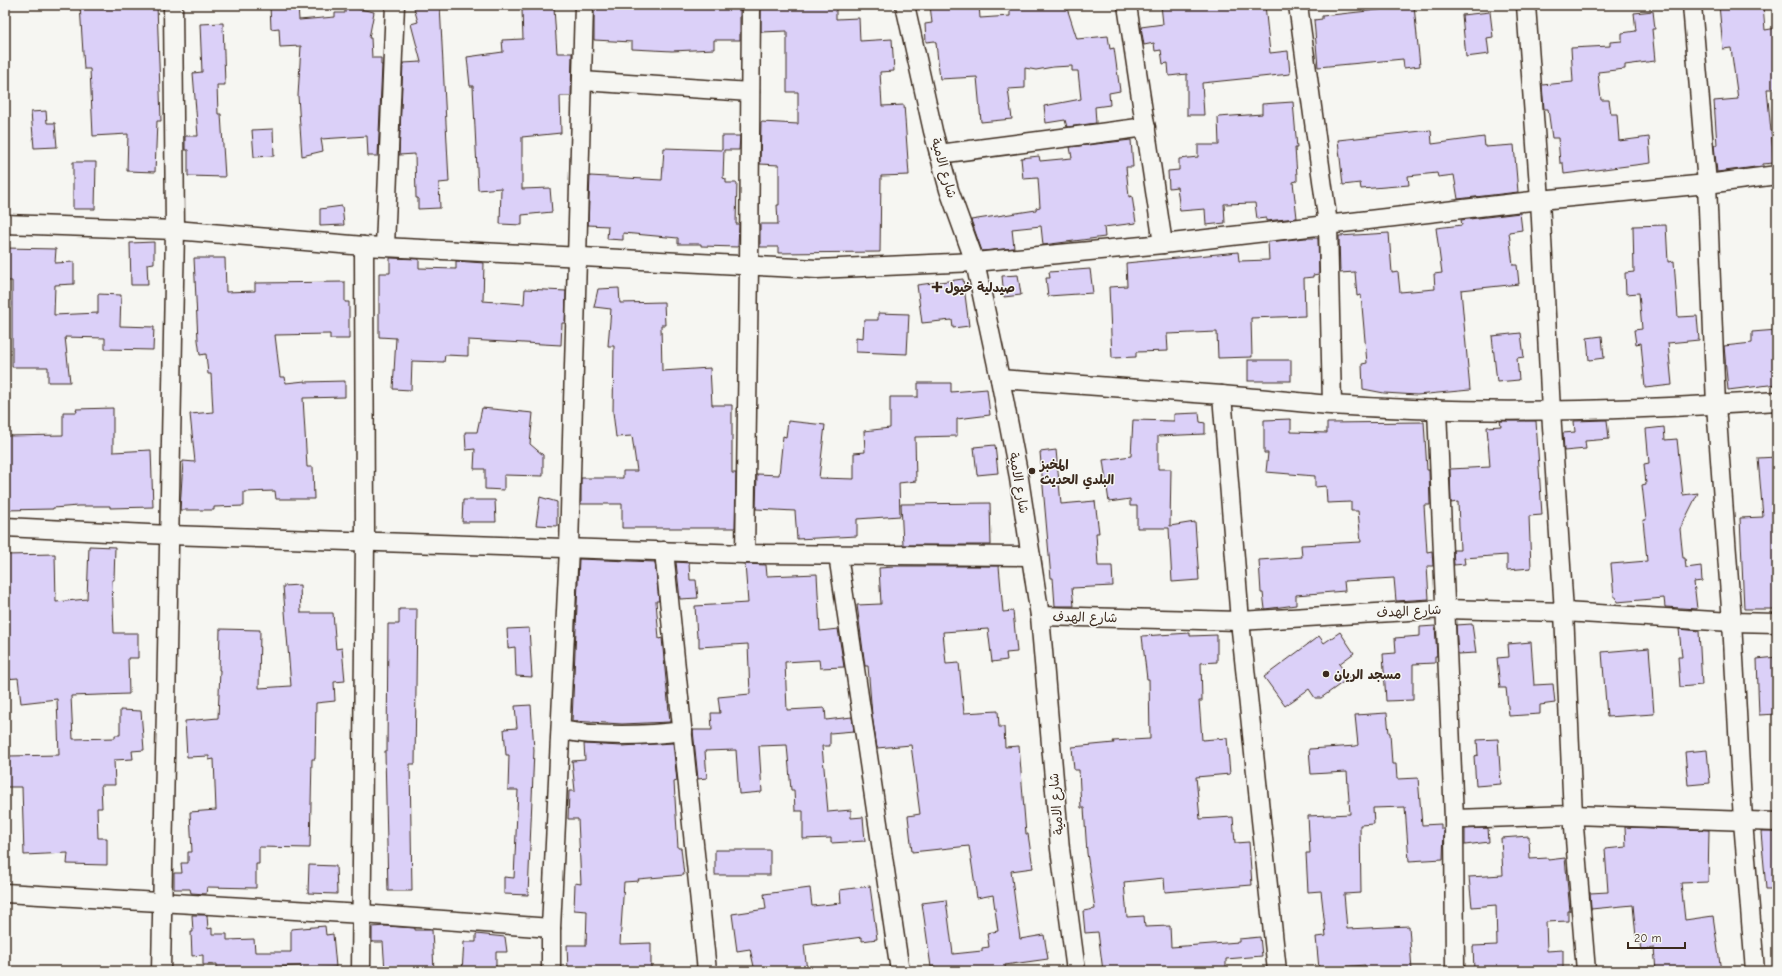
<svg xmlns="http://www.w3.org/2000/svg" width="1782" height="976" viewBox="0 0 1782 976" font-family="'Comic Neue','Playpen Sans Arabic',sans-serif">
	<rect width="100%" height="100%" fill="#f6f6f2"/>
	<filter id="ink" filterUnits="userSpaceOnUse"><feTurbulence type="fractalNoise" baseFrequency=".025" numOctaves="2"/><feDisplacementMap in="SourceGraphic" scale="8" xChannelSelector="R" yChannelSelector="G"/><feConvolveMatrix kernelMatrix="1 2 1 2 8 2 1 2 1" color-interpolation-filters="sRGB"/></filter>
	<g filter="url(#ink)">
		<g fill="#dbd0f8" stroke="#3b2a1e">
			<path d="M80,5H99L100,9L129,7V5H157L161,121H157L155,172L127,171L128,134L93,136L90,69H84Z"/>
			<path d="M270,5H298L299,20L335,17V13H345V6L374,12L369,38H371L372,58H381V65H382L378,156H368L367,136L321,139L323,151L302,156L298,96L301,46L280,47L279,28L271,29Z"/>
			<path d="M425,5H440L449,182L439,183L440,208L418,209V198H416L415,154L399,155L403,63L421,62L411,24L418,22L414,8Z"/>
			<path d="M594,5H740V40H714V49L672,51L632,49V42L594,40Z"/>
			<path d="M761,5H836V19L859,18L860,41L892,39L894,71L880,72L882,106L904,105L909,175L881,176L880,252L778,253V247H760V224H778L777,205H779V165L760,164L761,122L798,124V92H787V31L761,32Z"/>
			<path d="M930,5H979L980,18L1010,16V5H1066L1077,39L1108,36L1110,49L1114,48L1120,91L1109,93L1110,105L1095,107L1096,123L1067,127L1065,120L1046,123L1044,106L1081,99L1078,71H1072V66L1053,67L1036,70L1025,68V88L1008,89L1012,119L981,122L977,77L940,79L936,43L935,41L926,42L925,24L932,23Z"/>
			<path d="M1161,5H1265L1270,53L1288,51L1290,74L1202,83L1204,115H1187V74L1169,76L1168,63L1163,64L1161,50L1155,51L1154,43L1144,45L1141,27L1163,24Z"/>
			<path d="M1719,5H1763L1765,30L1777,28V89H1767L1774,163L1763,164V166L1717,172L1714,145H1717L1714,101L1738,99L1731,48L1723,49Z"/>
			<path d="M1414,6L1420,66L1404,68L1403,59L1318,67L1314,20L1322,19V16Z"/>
			<path d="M554,8L557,53H572L571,96H560L561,133L522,137V189L550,188L552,212L522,215V225L500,224L501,188L478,190L473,86H470L467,57L503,52L502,40L523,39L522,10Z"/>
			<path d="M1653,11L1655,29H1652L1655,61L1625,65V69L1598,72L1601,100H1609L1611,114H1617L1619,141L1649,137L1651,163L1564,174L1563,163H1560L1558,138H1552L1548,109H1544L1542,85L1573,82L1571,48L1610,46V42L1622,41V33L1636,31L1634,13Z"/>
			<path d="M1490,12L1493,37L1487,38L1489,54L1466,57L1462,15Z"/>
			<path d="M223,23L225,85H217L218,114H221L225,177L188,176V150H185V136H198L193,73L202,72L200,24Z"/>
			<path d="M1293,102L1297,148H1295L1297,176V181L1293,182L1297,218L1266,221V218L1257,219L1255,203L1224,204L1225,223L1206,225L1205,209L1180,211L1177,187L1169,188L1168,171L1179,170V159L1198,157V145H1219L1218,117L1262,114V104Z"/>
			<path d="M46,111L47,123H55L57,147L34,148L31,112Z"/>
			<path d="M273,129L274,156L254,157L252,130Z"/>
			<path d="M1431,130L1432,144L1484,137L1485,147L1514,145L1518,192L1458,199L1454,175L1438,177L1437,173L1408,176L1409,185L1361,189L1360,183L1343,185L1338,140Z"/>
			<path d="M722,136H740L739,150H724L723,178L726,179V183H737L736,224H739L738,247L701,246V244H678V238L623,233V240L607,239L608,226L588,225L590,176L662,180L664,148L722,150Z"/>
			<path d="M1131,140L1133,167H1126L1129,197L1132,196L1136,223L1104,227L1105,237L1043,245L1041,226L1012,229L1014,248L982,251L971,220L1036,210V208L1040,207L1038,178L1023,179L1021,158L1039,156L1040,161L1072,158L1070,147Z"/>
			<path d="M73,162H96L95,209H73Z"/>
			<path d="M342,206L344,225L320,226V209Z"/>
			<path d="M1520,213L1522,230L1509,232L1513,265H1517L1519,284L1461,290L1470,390L1417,395L1384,393L1363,389L1362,364L1367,363L1361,295L1357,296L1355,272L1340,273L1339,236L1389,233L1392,273L1398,272L1400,292L1435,289L1434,274L1442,273L1436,228L1462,225L1461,220Z"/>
			<path d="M1666,225L1668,262L1674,261L1678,317L1697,316L1699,340L1668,343L1672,385L1645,388L1641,343L1636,344L1634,330L1642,329L1639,293L1626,294L1625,273L1634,272L1633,226Z"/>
			<path d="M1305,238H1318L1319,274L1313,275V277L1304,278L1305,316L1251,318L1252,357L1218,358L1217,332L1167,334L1168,351L1136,352V357L1112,358L1109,287L1127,286L1126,263L1238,252L1239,261L1269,260L1268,242Z"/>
			<path d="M154,242V263L147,264L148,285H131L130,243Z"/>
			<path d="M5,248L56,249L55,263L74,262V284L55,285L54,315L98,313V294L121,295L120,326L154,327L153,350L105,349V338L65,337L70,382H48V367H12V281H5Z"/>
			<path d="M194,258H225L226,292L255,291V283L345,282V302H349V339H330V334L275,335L280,377H285L286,383L305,381V382L345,381V397L303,398L307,467H313L314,499H276L275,491L244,492V506L214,507V510H180L183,461L195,462L190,414L213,412L211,374H208L206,354L200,355L198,340Z"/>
			<path d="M390,258L419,259V268L456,269V261L484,263L483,301L524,304L525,289L566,291L565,323H562L561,345L468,340V356L445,355L444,362L412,361L411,390L393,389L396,338L379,337V273H390Z"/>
			<path d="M1090,269L1093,293L1048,296L1046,278H1050L1049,272Z"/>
			<path d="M1018,275L1021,295L1004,297L1002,276Z"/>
			<path d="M963,279L969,326L953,328L952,320L922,323L917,285Z"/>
			<path d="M619,288L620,303L664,302L665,325H661L662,371L710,368L712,405H732V473H736L735,528H622V504H581V478H623V471H637L632,436L616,437L613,412L614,346H608L611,309L594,307L598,289Z"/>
			<path d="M878,313L909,314L907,354L856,352V337L863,338L864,320H878Z"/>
			<path d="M1777,330V384L1728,390L1724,346L1752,343V332Z"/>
			<path d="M1521,333L1524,357L1517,358L1519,380L1497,382L1492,336Z"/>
			<path d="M1602,336L1604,358L1589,360L1587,338Z"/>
			<rect x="1248" y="360" width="43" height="21"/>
			<path d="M918,383H951V392L987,389L990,415L957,419V436L915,437L916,481L899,483L900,516L857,519V536L797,539L795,511L756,509L757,474L779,475L783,436L786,437L788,421L825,425L819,478L854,479V453L865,452L864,431L890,428V397H918Z"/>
			<path d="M113,408V452L151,450L153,507L110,508V506H78L53,508V509L5,510V436L63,435V412H77L76,409Z"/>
			<path d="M482,408L533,413L530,444L543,455V476L504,475V490L485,489V469H474L475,449L466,450L465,432H477Z"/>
			<path d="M1199,413L1200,422L1205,423V434L1158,436V469H1171L1170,526L1195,522L1199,580L1172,582L1169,528H1137V506H1130V499L1109,502L1103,460L1131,456L1133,420L1174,421V414Z"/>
			<path d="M1291,419V432L1327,433V423L1424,422L1427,470H1429L1430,505H1424L1427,552L1432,551L1433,566H1427L1429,599L1396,601L1394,578L1344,581L1345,591L1296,595V605L1265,609L1263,593H1261L1259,560L1302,557L1301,545L1361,542L1358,511H1351V502L1327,503L1326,486L1315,487V476L1266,472L1268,453H1264V420Z"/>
			<path d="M1607,420L1609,439L1585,441L1586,449L1564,451L1563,433L1575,432L1574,421Z"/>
			<path d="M1500,421H1536L1542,515L1529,516L1531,568L1507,570V555L1464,558L1465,564L1454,565L1453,550H1460L1458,502L1451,503L1450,469L1490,467L1487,427L1501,426Z"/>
			<path d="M1664,427L1665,440L1677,439L1683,495L1698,493L1680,529L1683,558H1685L1686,568L1701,566L1702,581L1694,582L1697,609L1665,607L1664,598L1617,602L1616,597H1614L1611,564L1647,561L1643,520H1646L1642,485L1646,484L1644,464L1649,463L1646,429Z"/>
			<path d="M995,445L998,473L977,475L974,447Z"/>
			<path d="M1056,450L1061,504L1095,501L1099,533H1096L1098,566H1112L1113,586L1072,588L1074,606H1055L1053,578H1051L1040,452Z"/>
			<path d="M1777,457V609H1744L1740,518L1763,517L1758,458Z"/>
			<path d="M540,497L557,502V526L536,525Z"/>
			<path d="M463,500H495L496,522H462Z"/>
			<path d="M990,503L991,545H903L901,504Z"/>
			<path d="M89,546L115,547L114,580H112L114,633H138V658H128L129,694L71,696L73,739L115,738V735H120V710L141,711L144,750L132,751L133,759L114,760L115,785H101L102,808H97L98,838H107V865L67,864L68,853L24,855L22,787H5V766H9V756L59,755L57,699L21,703L18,678L5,679V555L55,554L56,602L87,599Z"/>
			<path d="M579,559L655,562L659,601H656L659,639L662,638L670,722L622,724L572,721Z"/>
			<path d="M676,562L689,563L690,580H696L698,598L680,599Z"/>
			<path d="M745,564L766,565L767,576L817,574L820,631L838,629L844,667L820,668L819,660L785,662L787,710L825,708L826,720L852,717L854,731L830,733V746H822L828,812L851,810V818L863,817L865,841L831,843V838L803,839V811H795L794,790H791L787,745L759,746L762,792L739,794L736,750L705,751L707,778L698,779L693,730H712L711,713H720L718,697L750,694L748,644L699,647V637H697L695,606L748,603Z"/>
			<path d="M894,566H999L1003,612L1013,611L1017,652L1006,653L1007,660L992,662L988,629L943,632L946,664L959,663L964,713L998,711L999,727H1004L1005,747L1019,746L1026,834H1028L1033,868L1011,871L1020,939L1044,935L1048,959L1005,965L1006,971H936L935,966L931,967L922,903L946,900L953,954L982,951V948L989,947L987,933L998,931L993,895L977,898L969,846L912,852L908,816L920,814L911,745L877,748L872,715L868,666H865L857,605L881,604L879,568L894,567Z"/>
			<path d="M300,585L301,613H333L336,649L342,648L345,681L334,682L335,701L316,703L315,759H312L310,848L259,847V864H256V888L207,887L206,894L191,893L190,889H174V873H182L181,863H188V852H192L190,812L216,810L214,759L209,760V756L187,757L185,721L218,718L220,670H219L220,629L260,630L259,688L291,686L283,586Z"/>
			<path d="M399,609H417L415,764H410L412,891H388L385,751H387L388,624H399Z"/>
			<path d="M1472,624L1476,653L1458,654L1456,625Z"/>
			<path d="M1435,626L1437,656H1435V663L1413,664V700L1386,701L1383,654L1396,653L1395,638L1420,636V627Z"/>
			<path d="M529,628L532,677L516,676L515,647L508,648L507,629Z"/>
			<path d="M1679,629L1699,631L1702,685L1680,687L1678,657H1682Z"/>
			<path d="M1340,632L1354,653L1339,664L1349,678L1321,698H1315L1309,689L1285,706L1264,677L1319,636L1324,643Z"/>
			<path d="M1190,633V636L1217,635V662L1201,663L1202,701H1199L1202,740L1227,738L1230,774L1196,777L1200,819L1233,817L1235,843L1249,842L1252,885L1165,892L1164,878L1124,882L1127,917L1144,916L1145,927L1170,926L1171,947L1239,942V939L1260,937L1262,956L1226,959V971H1103L1098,932L1085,933L1083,911L1095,909L1087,853L1084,808H1081L1079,770H1074L1072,747L1114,743L1113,741L1150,739L1149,679H1147L1142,636Z"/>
			<path d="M1531,642L1534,685L1553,684L1555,703L1540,705V714L1509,716L1506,688H1500L1497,658L1509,657L1508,644Z"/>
			<path d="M1649,648L1654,714L1607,717L1602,652Z"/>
			<path d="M1777,657V714L1759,715L1757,659Z"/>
			<path d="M531,705L534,750L528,895L504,894V877L514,878L518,790H508L509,755H506L504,729L517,728L515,706Z"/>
			<path d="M1387,713L1389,733H1390L1392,764H1396L1397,779L1418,778L1422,825L1441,824V829H1444L1443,859L1409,861L1405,807L1373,808L1374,824L1360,825L1361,893L1344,894L1347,929L1409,926L1412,971H1365V965L1319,969L1316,937L1326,936L1321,891L1308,892L1306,853H1310L1308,816L1350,814L1347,772L1311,774L1309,749L1356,746L1358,745L1355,715Z"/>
			<path d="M1498,739L1501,784L1476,786L1474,756L1478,755L1477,740Z"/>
			<path d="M673,743L677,781L674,782L678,848H681L684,875L638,879L639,881L624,882L620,944L651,943V971H568L567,945H586L587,911L574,910L575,883L581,884L578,819H568L569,791H575L572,761L585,760L584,744L622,746Z"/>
			<path d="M1707,750L1710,783L1688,785L1685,752Z"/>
			<path d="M1625,827L1709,830L1708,882L1681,883L1685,920L1713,916L1721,971H1656L1654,948L1641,950L1639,937H1636L1633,905L1591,909L1590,893L1608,892L1605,849L1626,847Z"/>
			<path d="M1488,828L1489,842L1465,845V829Z"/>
			<path d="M1761,832H1776L1777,889H1766Z"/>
			<path d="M1529,836L1530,859L1548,858V860L1565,858L1570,911H1568V921L1546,922L1547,951L1563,950V971H1474L1473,946L1497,945L1496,905L1472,907L1469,877L1503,875L1501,838Z"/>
			<rect x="715" y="850" width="55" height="25"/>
			<path d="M309,865L336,866L337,894L308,893Z"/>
			<path d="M870,886L877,939L862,941V937L804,945L807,971H755L750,949L737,951L732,914L766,909L764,894L810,888L812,906L841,903L840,890Z"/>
			<path d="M192,915H207L208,929L212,928V934H227V940L254,939L255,952H291V929L325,926L326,935L333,934L336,967L301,970V966L272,967V971H217V964L203,965V955L192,956L191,932H193Z"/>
			<path d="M386,926L415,928V930H432L434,971H385L383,942H372V927Z"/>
			<path d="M476,934L505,937L507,952H496V967H494L493,971H462L464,942H476Z"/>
		</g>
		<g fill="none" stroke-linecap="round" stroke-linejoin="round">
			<defs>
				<g id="minor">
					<path d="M905,5L933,131L949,190L975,262L1000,379L1018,472L1040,616L1060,849L1076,971"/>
					<path d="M1127,5L1163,244"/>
					<path d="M1298,5L1328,224L1332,405"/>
					<path d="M1526,5L1540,200L1551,411L1564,612L1573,815L1586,971"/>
					<path d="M1692,5L1707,184L1716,405L1732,622L1743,821L1755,971"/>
					<path d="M582,81L750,92"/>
					<path d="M939,154L1146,127"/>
					<path d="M5,224L175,230L364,246L817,269L975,262L1163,244L1540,200L1707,184L1777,175"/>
					<path d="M385,246L395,5"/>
					<path d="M1000,379C1074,384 1148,389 1222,395C1259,398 1295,402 1331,405C1480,415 1629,411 1777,401"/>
					<path d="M1222,395L1240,621L1277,971"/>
					<path d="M1437,409L1454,819L1455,971"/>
					<path d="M5,527L169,535L745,554L1031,556"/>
					<path d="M664,551L707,971"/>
					<path d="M745,554L749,266L751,5"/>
					<path d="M838,555L900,971"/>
					<path d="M1040,616L1240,621L1444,609L1564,612L1732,622L1777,623"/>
					<path d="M561,730C597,737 646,736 683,731"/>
					<path d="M1454,819L1573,815L1777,822"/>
					<path d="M5,893L362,914L551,928"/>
					<path d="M161,971L175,230L173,5"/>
					<path d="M361,971L365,540L364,246"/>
					<path d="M551,971V928L569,548L584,5"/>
				</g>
			</defs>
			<use href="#minor" stroke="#3b2a1e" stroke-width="21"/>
			<use href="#minor" stroke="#f6f6f2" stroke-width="18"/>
		</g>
	</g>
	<g fill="#3b2a1e" stroke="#f6f6f2" stroke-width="1.5">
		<path d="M935 281h4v4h4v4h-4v4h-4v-4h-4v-4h4z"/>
		<circle cx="1032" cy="471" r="4"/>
		<circle cx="1326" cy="674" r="4"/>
	</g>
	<g text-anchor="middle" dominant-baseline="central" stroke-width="3" stroke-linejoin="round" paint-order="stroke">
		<g font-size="13" fill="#3b2a1e" stroke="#f6f6f2">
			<text transform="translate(944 168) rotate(74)">شارع الامية</text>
			<text transform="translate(1019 483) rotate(80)">شارع الامية</text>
			<text transform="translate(1409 611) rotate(-3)">شارع الهدف</text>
			<text transform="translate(1085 617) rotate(1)">شارع الهدف</text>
			<text transform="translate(1056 804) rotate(-95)">شارع الامية</text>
		</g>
		<g font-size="13" font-weight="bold" fill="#3b2a1e" stroke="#f6f6f2" text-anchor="start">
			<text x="945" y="287">صيدلية خيول</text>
			<text x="1040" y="464">المخبز<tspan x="1040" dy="15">البلدي الحديث</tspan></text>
			<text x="1334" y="674">مسجد الريان</text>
		</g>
	</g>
	<rect width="1782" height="976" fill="none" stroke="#f6f6f2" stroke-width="20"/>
	<rect x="10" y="10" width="1762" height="956" fill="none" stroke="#3b2a1e" stroke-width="1.5" filter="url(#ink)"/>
	<path d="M1628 942v6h57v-6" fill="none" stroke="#3b2a1e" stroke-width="2"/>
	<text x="1634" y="942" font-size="12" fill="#3b2a1e" stroke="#f6f6f2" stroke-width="3" paint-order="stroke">20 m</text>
</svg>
